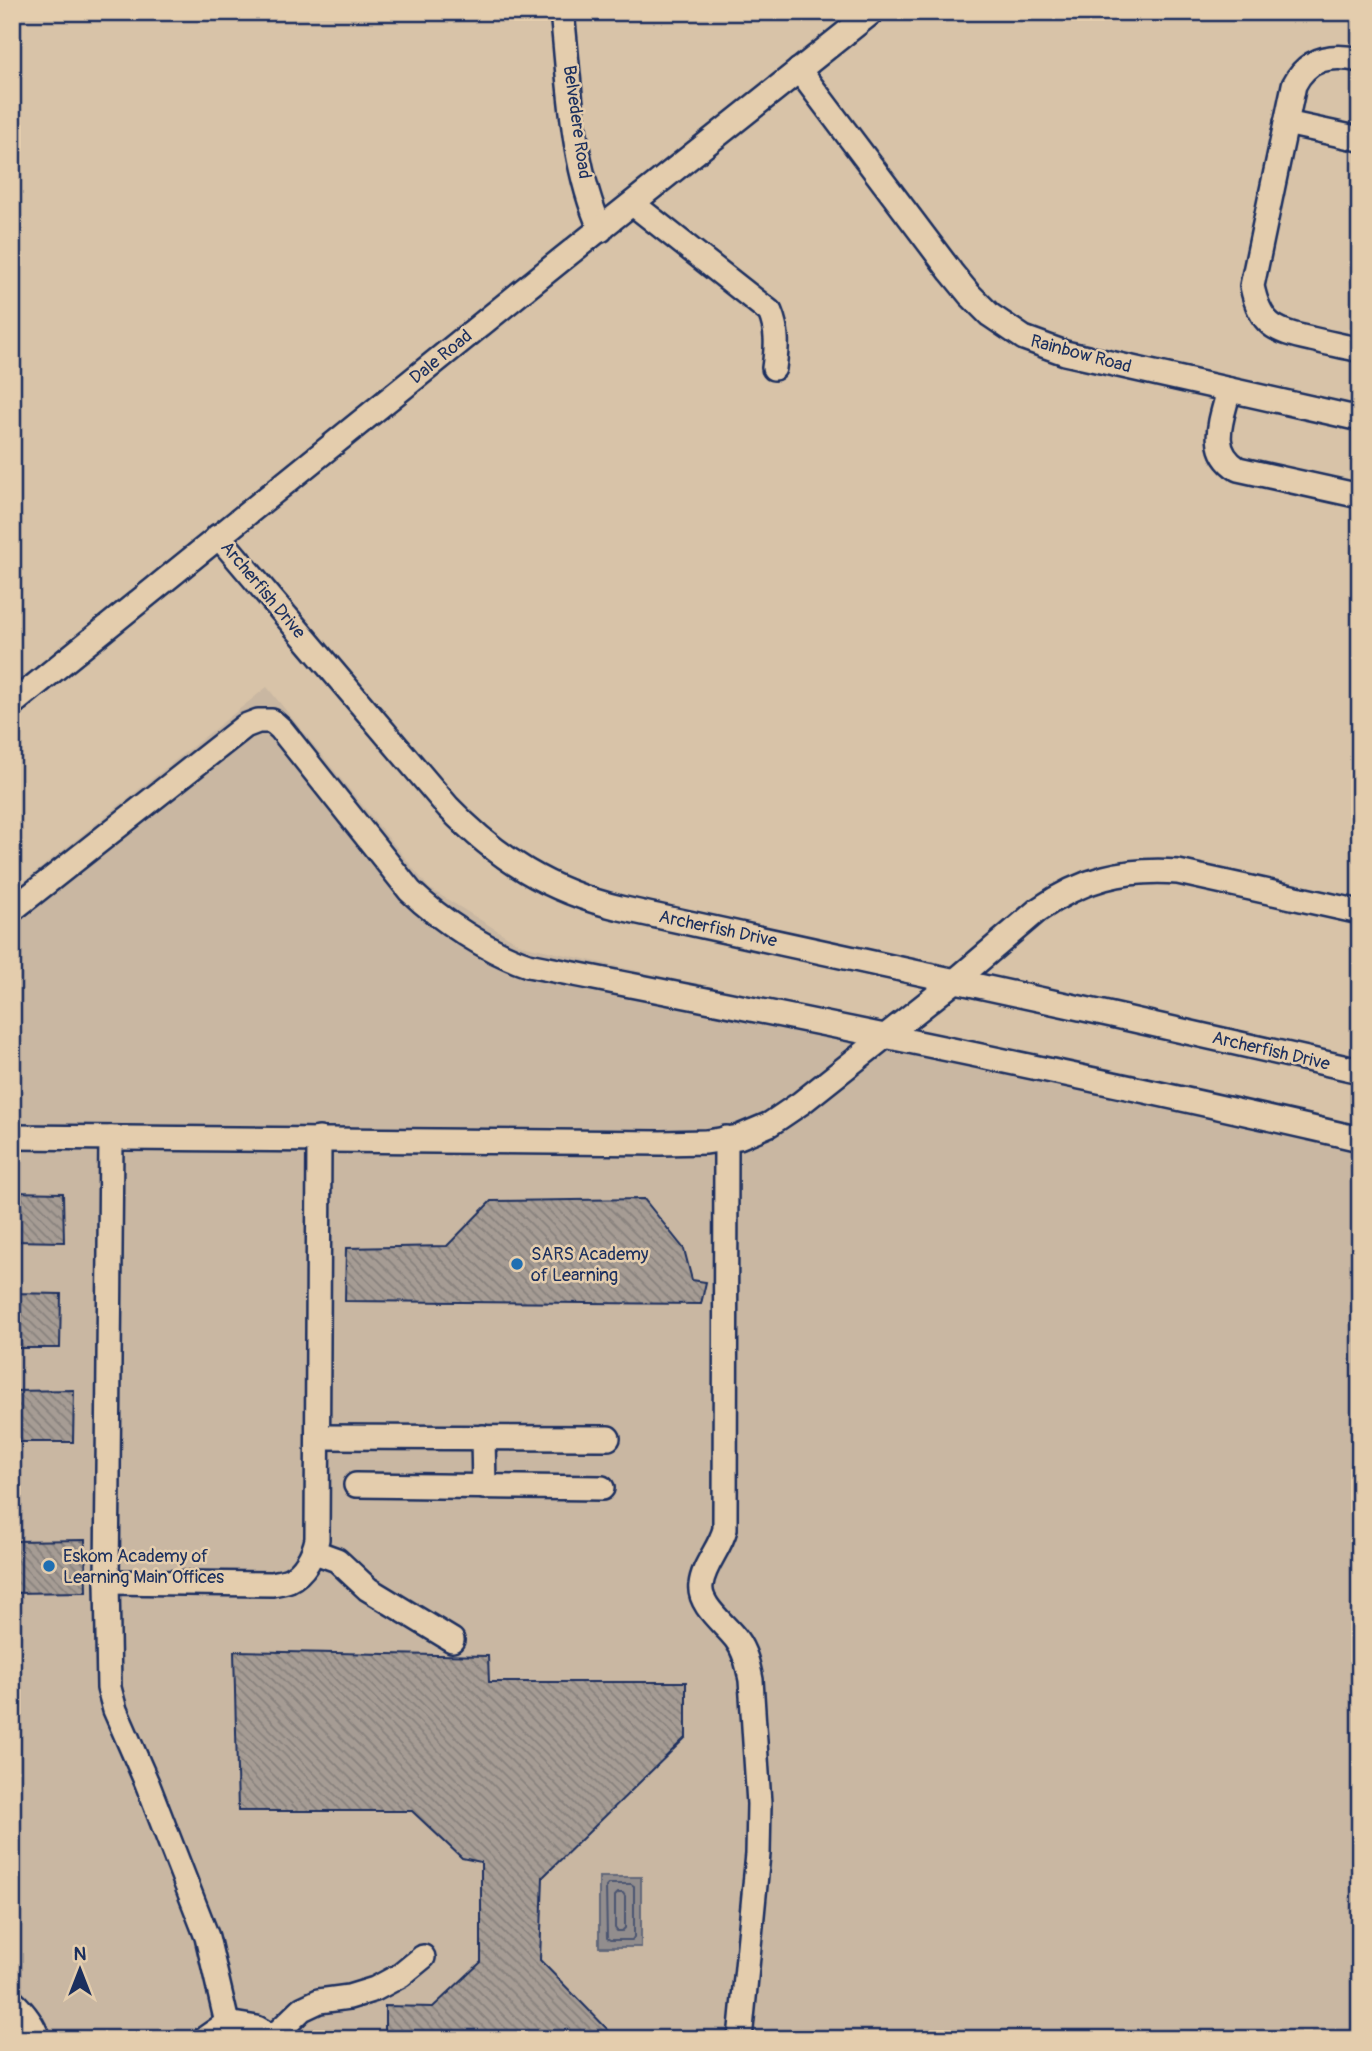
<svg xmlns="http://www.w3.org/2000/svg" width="1372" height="2051" viewBox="0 0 1372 2051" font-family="Pangolin,sans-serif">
	<defs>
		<pattern id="building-back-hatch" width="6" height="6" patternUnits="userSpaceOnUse" patternTransform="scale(1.75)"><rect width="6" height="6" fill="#a69c94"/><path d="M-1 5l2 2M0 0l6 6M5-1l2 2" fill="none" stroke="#86807c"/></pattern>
	</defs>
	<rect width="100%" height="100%" fill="#d8c3a8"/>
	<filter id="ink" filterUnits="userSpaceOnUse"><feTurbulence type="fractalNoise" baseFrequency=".0143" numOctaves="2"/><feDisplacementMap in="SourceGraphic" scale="14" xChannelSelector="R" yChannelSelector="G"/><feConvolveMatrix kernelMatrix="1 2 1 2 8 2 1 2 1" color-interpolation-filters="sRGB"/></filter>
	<g filter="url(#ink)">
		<path fill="#c9b7a2" d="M267,687L429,888L521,945L1360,1132V2039H12V891Z"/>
		<rect fill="#928d8d" stroke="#62677a" stroke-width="2" x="599" y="1877" width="42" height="70"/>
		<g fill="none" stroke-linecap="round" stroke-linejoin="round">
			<g stroke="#4b5571" stroke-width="2">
				<path d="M609,1884H631L634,1886V1937L632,1940H610L607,1938L606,1887Z"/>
				<path d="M618,1893H623L625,1896V1928L622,1931H617L615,1928V1896Z"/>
			</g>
		</g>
		<g fill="url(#building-back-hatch)" stroke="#1b2f5e" stroke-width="2">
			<path d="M12,1192L63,1193L64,1242L12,1241Z"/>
			<path d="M644,1199L684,1249L692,1280L706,1282L701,1304L345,1301L346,1248L447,1246L491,1201Z"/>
			<path d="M12,1293L61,1294L60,1348H12Z"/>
			<path d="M74,1390L73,1442H12V1391Z"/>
			<path d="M85,1540L86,1592L12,1593V1541Z"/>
			<path d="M234,1651L488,1656L489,1682H686V1737L543,1877L540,1960L617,2039H385V2006L433,2007L481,1962V1862L462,1858L412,1811H238Z"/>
		</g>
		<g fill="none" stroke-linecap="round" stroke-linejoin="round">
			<defs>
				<g id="minor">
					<path d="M562,12C570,84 571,163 601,230"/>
					<path d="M1360,60C1332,54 1308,57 1294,85L1252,286C1260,325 1274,331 1311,339C1327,343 1344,346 1360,350"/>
					<path d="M799,70L951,272L969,294L990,315L1024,338L1065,353L1360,419"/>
					<path d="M1286,123L1360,139"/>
					<path d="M633,204L770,312C778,331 777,347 774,368"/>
					<path d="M1229,390C1222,419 1207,450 1238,469L1360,496"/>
					<path d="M218,536L448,807C498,859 549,891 620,908L1112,1015L1360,1071"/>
					<path d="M12,704L561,260L872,12"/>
					<path d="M12,910L245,726L258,721H272L281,729L410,891C440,920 489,952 528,965C806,1019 1084,1075 1360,1139"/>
					<path d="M12,1137L661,1143L706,1142L739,1137L770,1124L801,1103L955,981L1038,910C1082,879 1125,868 1178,872L1360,912"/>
					<path d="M111,1138L107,1582L109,1688L115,1710L147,1783L207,1937L227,2023"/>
					<path d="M726,1138L725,1529C720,1549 703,1565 701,1585C698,1605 725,1624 736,1639C745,1651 748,1665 751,1680L759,1804L758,1854L740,2039"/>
					<path d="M318,1437L608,1438"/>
					<path d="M483,1437L484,1487"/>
					<path d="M356,1485L602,1488"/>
					<path d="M315,1552L337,1560L368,1589L452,1640"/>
					<path d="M107,1582L272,1584C277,1583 284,1582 289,1580C304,1573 314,1554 317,1539L319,1139"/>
					<path d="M12,2001C24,2012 33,2023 38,2039"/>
					<path d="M273,2037L302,2009L319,2001L349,1997L375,1989L401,1975L423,1957"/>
					<path d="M204,2039L227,2023L257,2028L276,2039"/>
				</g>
			</defs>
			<use href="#minor" stroke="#1b2f5e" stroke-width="28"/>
			<use href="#minor" stroke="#e4cdad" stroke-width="23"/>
		</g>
	</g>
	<g fill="#1f6fb2" stroke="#e4cdad" stroke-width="2.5">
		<circle cx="517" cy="1264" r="7"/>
		<circle cx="49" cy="1566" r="7"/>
	</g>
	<g text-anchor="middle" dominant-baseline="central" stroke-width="5" stroke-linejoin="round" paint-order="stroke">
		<g font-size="18" fill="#1b2f5e" stroke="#e4cdad">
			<text transform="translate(577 122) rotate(82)">Belvedere Road</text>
			<text transform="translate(1081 354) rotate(15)">Rainbow Road</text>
			<text transform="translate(441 357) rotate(-39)">Dale Road</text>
			<text transform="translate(263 590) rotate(50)">Archerfish Drive</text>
			<text transform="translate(718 929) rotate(12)">Archerfish Drive</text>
			<text transform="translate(1271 1051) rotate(13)">Archerfish Drive</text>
		</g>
		<g font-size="18" fill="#1b2f5e" stroke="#e4cdad" text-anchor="start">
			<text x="531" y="1254">SARS Academy<tspan x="531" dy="21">of Learning</tspan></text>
			<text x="63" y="1556">Eskom Academy of<tspan x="63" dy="21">Learning Main Offices</tspan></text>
		</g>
	</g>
	<rect width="1372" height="2051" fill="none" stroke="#e4cdad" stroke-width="42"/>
	<rect x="21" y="21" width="1330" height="2009" fill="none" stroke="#1b2f5e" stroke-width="2.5" filter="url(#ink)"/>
	<g transform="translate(80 1970)" stroke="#e4cdad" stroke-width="5" paint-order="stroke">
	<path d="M0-5L12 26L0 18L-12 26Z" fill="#1b2f5e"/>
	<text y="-10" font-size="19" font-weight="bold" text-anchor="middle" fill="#1b2f5e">N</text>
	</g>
</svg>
